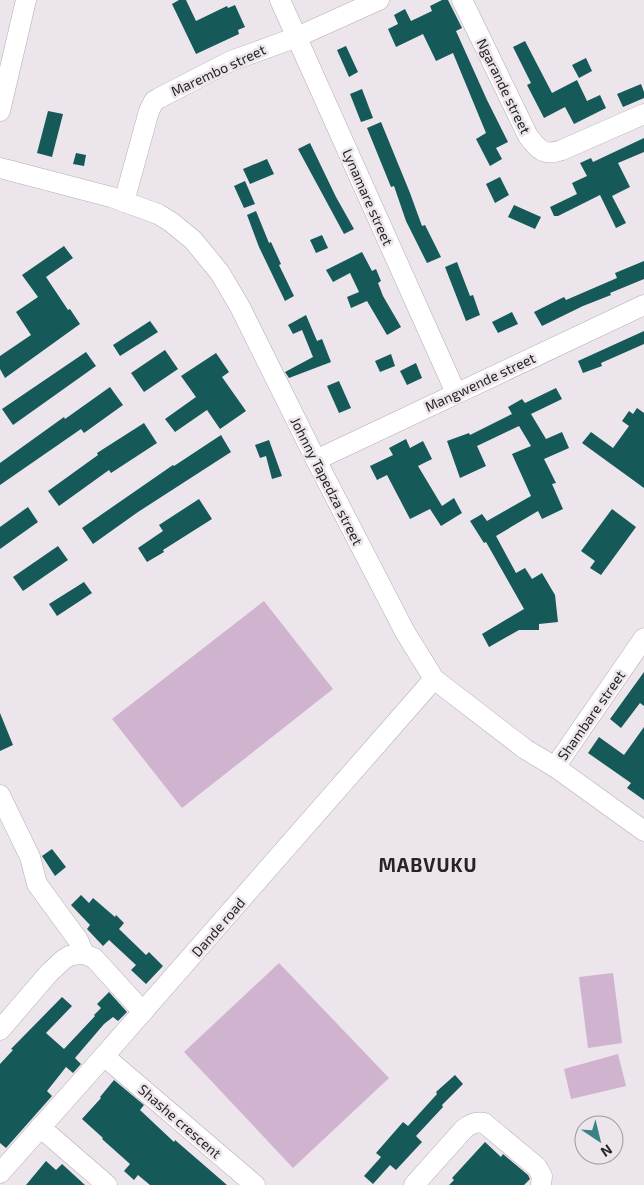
<svg xmlns="http://www.w3.org/2000/svg" width="644" height="1185" viewBox="0 0 644 1185" font-family="'Exo 2',sans-serif">
	<rect width="100%" height="100%" fill="#ede5ec"/>
	<g fill="#d0b3ce">
		<path d="M264,601L333,689L182,808L112,719Z"/>
		<path d="M279,963L389,1078L293,1168L184,1052Z"/>
		<path d="M613,973L622,1043L588,1048L579,977Z"/>
		<path d="M618,1054L626,1086L571,1099L564,1069Z"/>
	</g>
	<g fill="#155959">
		<path d="M179,0H186L196,21L227,6L228,8L235,5L245,27L238,30L239,34L196,54L172,4Z"/>
		<path d="M442,0H448L462,28L456,31L487,100L508,142L496,148L502,159L490,166L476,139L486,133L453,53L436,61L423,34L396,47L388,29L398,24L394,15L405,9L411,21L432,11L430,6Z"/>
		<path d="M525,41L552,93L577,80L587,101L600,95L606,108L574,124L565,107L544,118L527,85L531,83L513,47Z"/>
		<path d="M346,46L358,72L349,77L337,50Z"/>
		<path d="M586,58L592,71L579,78L572,65Z"/>
		<path d="M641,84L644,92V98L623,107L617,94Z"/>
		<path d="M362,89L373,118L361,122L350,94Z"/>
		<path d="M48,111L63,114L52,157L37,153Z"/>
		<path d="M381,122L410,193L422,226L425,225L441,257L427,263L406,221L394,186L391,187L367,128Z"/>
		<path d="M644,138V152L618,163L630,187L612,196L626,223L616,228L600,195L558,216H554L550,207L577,194L572,183L587,176L580,163L591,158L593,162Z"/>
		<path d="M310,143L336,197L354,229L344,234L298,149Z"/>
		<path d="M76,153L86,155L84,166L73,164Z"/>
		<path d="M267,159L274,174L250,184L243,169Z"/>
		<path d="M500,177L509,195L495,203L486,184Z"/>
		<path d="M245,181L255,204L244,208L234,186Z"/>
		<path d="M514,205L541,217L535,229L508,217Z"/>
		<path d="M256,211L269,243L271,242L281,264L279,265L294,296L285,301L259,247L247,215Z"/>
		<path d="M322,235L328,248L316,253L310,240Z"/>
		<path d="M64,246L73,258L46,277L68,310L70,309L80,324L5,378L0,369V356L31,335L16,312L38,297L22,275Z"/>
		<path d="M362,252L372,271L376,269L381,281L378,283L383,296L401,327L387,335L367,301L351,308L347,297L359,292L350,273L333,282L326,270Z"/>
		<path d="M644,261V279L610,293L611,295L583,306L542,326L534,312L564,297L566,300L617,278L615,273Z"/>
		<path d="M457,262L470,296L473,295L480,315L466,321L445,267Z"/>
		<path d="M512,312L518,324L498,333L492,322Z"/>
		<path d="M306,315L317,341L322,339L331,362L289,378L285,372L313,357L302,330L293,334L288,325Z"/>
		<path d="M150,321L158,332L120,356L113,345Z"/>
		<path d="M644,331V344L601,363L602,366L583,373L578,361Z"/>
		<path d="M165,350L178,369L144,392L131,373Z"/>
		<path d="M86,352L96,366L13,425L2,409Z"/>
		<path d="M216,353L229,372L222,377L246,411L220,429L207,410L175,432L165,419L196,397L181,376Z"/>
		<path d="M391,354L395,366L380,372L375,361Z"/>
		<path d="M416,363L422,378L407,385L400,371Z"/>
		<path d="M339,381L351,408L339,413L327,386Z"/>
		<path d="M110,387L123,405L84,433L81,429L0,485V463L64,417L65,419Z"/>
		<path d="M556,388L562,399L531,414L546,439L562,432L569,448L544,459L556,483L552,484L563,509L542,519L538,511L496,536L516,573L525,568L532,579L542,573L555,595L558,622L539,624V630H519L489,647L482,634L524,609L486,542L484,543L470,521L482,514L487,521L531,496L512,454L531,446L519,426L477,446L486,466L460,478L447,441L469,433L470,435L512,414L508,407L522,399L525,403Z"/>
		<path d="M637,408L644,413V488L582,443L591,432L613,448L629,426L622,421L629,411L633,414Z"/>
		<path d="M144,423L157,443L111,473L109,470L59,506L48,491L98,455L97,453Z"/>
		<path d="M221,435L231,452L138,512L93,544L82,528L173,465L174,466Z"/>
		<path d="M406,439L410,448L423,441L432,459L418,466L442,506L454,498L462,513L441,526L430,509L410,519L387,475L377,480L370,466L393,455L389,448Z"/>
		<path d="M269,440L282,476L272,479L266,456L260,458L255,445Z"/>
		<path d="M199,499L212,519L163,550L164,552L147,562L138,548L163,531L159,525Z"/>
		<path d="M28,507L38,522L0,549V527Z"/>
		<path d="M612,509L636,527L601,575L590,568L595,561L581,551Z"/>
		<path d="M58,546L68,560L23,591L13,577Z"/>
		<path d="M84,582L92,593L57,616L49,604Z"/>
		<path d="M644,672V706L640,703L621,728L610,719Z"/>
		<path d="M0,713L13,745L0,751Z"/>
		<path d="M644,727V800L627,788L631,783L588,753L599,737L624,755Z"/>
		<path d="M52,849L66,867L55,876L42,856Z"/>
		<path d="M81,895L89,903L93,898L115,917L116,915L124,923L119,929L146,955L149,952L163,966L146,984L131,970L136,965L109,940L103,946L87,929L90,925L71,905Z"/>
		<path d="M109,992L127,1012L118,1021L113,1017L104,1024L75,1058L81,1064L73,1073L66,1067L47,1091L52,1096L6,1148L0,1143V1064L13,1050L11,1049L62,997L72,1006L46,1033L64,1049L95,1016L94,1015L101,1008L97,1004Z"/>
		<path d="M455,1075L463,1084L442,1105L443,1107L416,1136L422,1142L396,1170L390,1165L373,1184L364,1176L381,1157L376,1153L403,1122L408,1126L437,1094L436,1092Z"/>
		<path d="M114,1080L144,1105L140,1110L174,1142L175,1140L227,1185H150L138,1175L134,1180L124,1171L130,1164L102,1139L103,1138L82,1119L101,1098L100,1097Z"/>
		<path d="M485,1142L501,1157L503,1154L528,1175L530,1179L524,1185H449L454,1180L452,1178Z"/>
		<path d="M46,1161L56,1170L62,1164L85,1185H26Z"/>
	</g>
	<g fill="none" stroke-linecap="round" stroke-linejoin="round">
		<defs>
			<g id="minor">
				<path d="M280,0L456,393"/>
				<path d="M462,0L528,136C539,151 545,156 562,150L644,114"/>
				<path d="M0,111L26,0"/>
				<path d="M0,168L111,197L158,214L171,222L193,240L220,273L240,307L316,460L405,632L434,679L525,749L555,767L644,831"/>
				<path d="M124,202L149,111L154,101L159,98L231,61L297,37L379,0"/>
				<path d="M316,460L644,305"/>
				<path d="M555,767L644,638"/>
				<path d="M0,795L30,857L37,884L78,940L84,954"/>
				<path d="M0,1030L49,973L63,960L69,956L79,954H84L94,958L143,1012"/>
				<path d="M104,1056L255,1185"/>
				<path d="M40,1127L107,1185"/>
				<path d="M0,1173L104,1056L434,679"/>
				<path d="M414,1185L464,1129C470,1124 476,1121 484,1123L537,1167L542,1176L541,1185"/>
			</g>
		</defs>
		<use href="#minor" stroke="#b3acb3" stroke-width="21"/>
		<use href="#minor" stroke="#fff" stroke-width="20"/>
	</g>
	<g text-anchor="middle" dominant-baseline="central" stroke-width="5" stroke-linejoin="round" paint-order="stroke">
		<g font-size="14" fill="#262426" stroke="#ede5ec">
			<text transform="translate(218 70) rotate(-25)">Marembo street</text>
			<text transform="translate(504 86) rotate(64)">Ngarande street</text>
			<text transform="translate(368 197) rotate(66)">Lynamare street</text>
			<text transform="translate(480 382) rotate(-25)">Mangwende street</text>
			<text transform="translate(327 481) rotate(63)">Johnny Tapedza street</text>
			<text transform="translate(591 715) rotate(-55)">Shambare street</text>
			<text transform="translate(218 927) rotate(-49)">Dande road</text>
			<text transform="translate(180 1121) rotate(41)">Shashe crescent</text>
		</g>
		<g font-size="19" font-weight="bold" letter-spacing="1" fill="#262426" stroke="#ede5ec">
			<text x="428" y="864">MABVUKU</text>
		</g>
	</g>
	<g transform="translate(599 1140) rotate(145)"><circle r="24" fill="#ede5ec" stroke="#9d989d"/>
	<path d="M0-4L9 19L0 12L-9 19Z" fill="#3a8382"/>
	<text y="-8" font-size="14" font-weight="bold" text-anchor="middle" fill="#262426">N</text>
	</g>
</svg>
